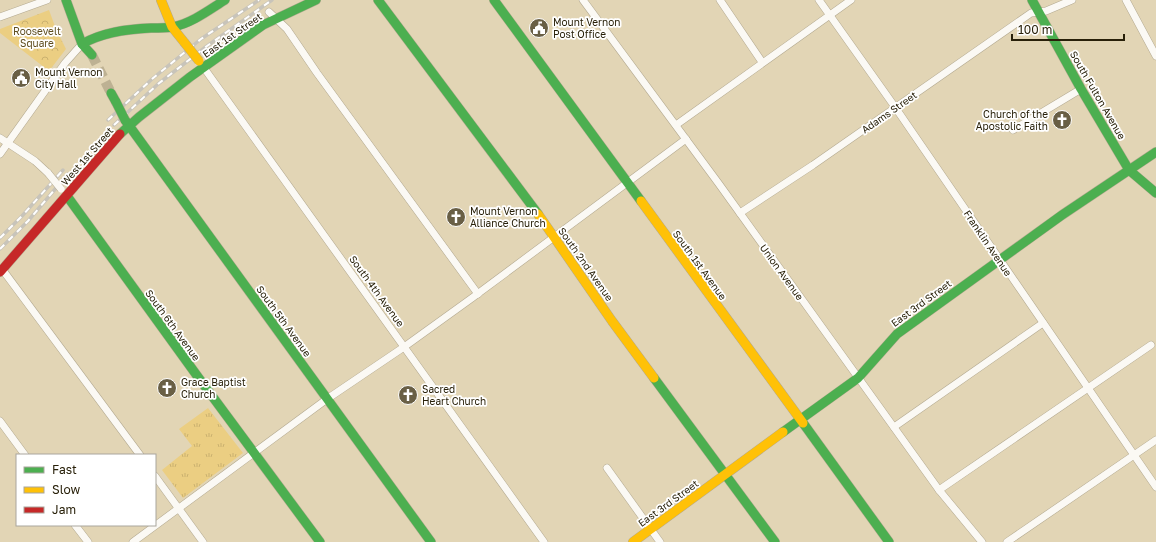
<svg xmlns="http://www.w3.org/2000/svg" width="1156" height="542" viewBox="0 0 1156 542" font-family="'Golos Text',sans-serif">
	<defs>
		<pattern id="grass-tufts" width="24" height="20" patternUnits="userSpaceOnUse"><rect width="24" height="20" fill="#ebce82"/><path d="M3 7l-1-3M5 7V3M7 7l1-3M15 17l-1-3M17 17v-4M19 17l1-3" fill="none" stroke="#cab16f"/></pattern>
		<pattern id="park-crowns" width="20" height="18" patternUnits="userSpaceOnUse"><rect width="20" height="18" fill="#ebce82"/><path d="M2 6a3 3 0 1 1 6 0M12 15a3 3 0 1 1 6 0" fill="none" stroke="#cab16f"/></pattern>
	</defs>
	<rect width="100%" height="100%" fill="#e2d5b5"/>
	<path fill="url(#grass-tufts)" d="M208,408L243,453L183,498L162,470L192,446L179,429Z"/>
	<path fill="url(#park-crowns)" d="M49,10L56,29L66,49L49,71L0,33V29Z"/>
	<g fill="none" stroke-linecap="round" stroke-linejoin="round">
		<path stroke="#bdb193" stroke-width="10" stroke-dasharray="10 5" stroke-linecap="butt" d="M92,55L111,93"/>
		<defs>
			<g id="street">
				<path d="M583,0L719,184L939,490L982,542"/>
				<path d="M720,0L762,62"/>
				<path d="M819,0L895,107L1156,487"/>
				<path d="M1126,0L1156,56"/>
				<path d="M269,12L287,29L317,73L478,294"/>
				<path d="M0,17L47,0"/>
				<path d="M204,68L544,542"/>
				<path d="M676,125L851,0"/>
				<path d="M1013,130L1081,89"/>
				<path d="M0,138L35,161L48,173"/>
				<path d="M0,154L65,63L82,44"/>
				<path d="M740,213L813,165L1031,13L1046,11L1072,0"/>
				<path d="M2,269L140,455"/>
				<path d="M0,421L25,455"/>
				<path d="M894,427L1043,323"/>
				<path d="M607,468L660,542"/>
				<path d="M155,476L203,542"/>
				<path d="M939,490L1151,345"/>
				<path d="M75,525L88,542"/>
				<path d="M133,542L327,399L404,347L472,298L686,139"/>
				<path d="M1007,542L1156,440"/>
			</g>
			<g id="fast">
				<path d="M66,0L82,44L92,55"/>
				<path d="M378,0L538,214"/>
				<path d="M494,0L641,201"/>
				<path d="M1032,0L1081,89L1129,170L1156,193"/>
				<path d="M82,44C103,32 127,29 151,28C158,28 166,28 173,27C192,23 209,10 225,0"/>
				<path d="M111,93L116,102"/>
				<path d="M125,120L431,542"/>
				<path d="M120,134L139,117L190,77L263,25L316,0"/>
				<path d="M67,196L198,377L320,542"/>
				<path d="M654,378L775,542"/>
				<path d="M803,423L889,542"/>
				<path d="M783,432L858,378L897,334L1062,215L1156,152"/>
			</g>
			<g id="slow">
				<path d="M161,0L172,27L184,42"/>
				<path d="M641,201L803,423"/>
				<path d="M538,214L612,321L654,378"/>
				<path d="M633,542L783,432"/>
			</g>
			<path id="jam" d="M0,272L120,134"/>
		</defs>
		<use href="#street" stroke="#b3a990" stroke-width="8"/>
		<use href="#fast" stroke="#b3a990" stroke-width="10"/>
		<use href="#slow" stroke="#b3a990" stroke-width="10"/>
		<use href="#jam" stroke="#b3a990" stroke-width="10"/>
		<use href="#street" stroke="#fbf9f4" stroke-width="7"/>
		<use href="#fast" stroke="#4caf50" stroke-width="9"/>
		<use href="#slow" stroke="#ffc107" stroke-width="9"/>
		<use href="#jam" stroke="#c62828" stroke-width="9"/>
		<defs>
			<g id="rail">
				<path d="M108,120L152,79L201,39L259,0"/>
				<path d="M114,125L158,84L207,46L272,0"/>
				<path d="M0,238L22,216L63,170"/>
				<path d="M0,249L28,221L68,174"/>
			</g>
		</defs>
		<use href="#rail" stroke="#c8c4ba" stroke-width="3.5"/>
		<use href="#rail" stroke="#fff" stroke-width="2" stroke-dasharray="6" stroke-linecap="butt"/>
		<defs>
			<path id="street-bridge" d="M48,173L61,189"/>
			<path id="fast-bridge" d="M116,102L125,120"/>
			<path id="slow-bridge" d="M184,42L199,61"/>
		</defs>
		<use href="#street-bridge" stroke="#b3a990" stroke-width="8" stroke-linecap="butt"/>
		<use href="#fast-bridge" stroke="#b3a990" stroke-width="10" stroke-linecap="butt"/>
		<use href="#slow-bridge" stroke="#b3a990" stroke-width="10" stroke-linecap="butt"/>
		<use href="#street-bridge" stroke="#fbf9f4" stroke-width="7"/>
		<use href="#fast-bridge" stroke="#4caf50" stroke-width="9"/>
		<use href="#slow-bridge" stroke="#ffc107" stroke-width="9"/>
	</g>
	<defs>
		<symbol id="civic-disc" viewBox="-11 -11 22 22"><circle r="9.5" fill="#695f45" stroke="#fff"/><path d="M-.6-6.5H3V-4.5H.6V-3L4-1V1h2V6H-6V1h2V-1L-.6-3ZM-1.2 2.5V6h2.4V2.5Z" fill="#fff"/></symbol>
		<symbol id="church-disc" viewBox="-11 -11 22 22"><circle r="9.5" fill="#695f45" stroke="#fff"/><path d="M-1.2-6h2.4v3.5h3.3v2.4h-3.3V6h-2.4V-.1h-3.3v-2.4h3.3Z" fill="#fff"/></symbol>
	</defs>
	<g fill-rule="evenodd">
		<use href="#civic-disc" x="528" y="17" width="22" height="22"/>
		<use href="#civic-disc" x="10" y="67" width="22" height="22"/>
		<use href="#church-disc" x="1051" y="109" width="22" height="22"/>
		<use href="#church-disc" x="445" y="206" width="22" height="22"/>
		<use href="#church-disc" x="156" y="377" width="22" height="22"/>
		<use href="#church-disc" x="397" y="384" width="22" height="22"/>
	</g>
	<g text-anchor="middle" dominant-baseline="central" stroke-width="3.5" stroke-linejoin="round" paint-order="stroke">
		<g font-size="10" fill="#282009" stroke="#fff" text-anchor="start">
			<text x="553" y="22">Mount Vernon<tspan x="553" dy="12">Post Office</tspan></text>
			<text x="35" y="72">Mount Vernon<tspan x="35" dy="12">City Hall</tspan></text>
			<text x="1048" y="114" text-anchor="end">Church of the<tspan x="1048" dy="12">Apostolic Faith</tspan></text>
			<text x="470" y="211">Mount Vernon<tspan x="470" dy="12">Alliance Church</tspan></text>
			<text x="181" y="382">Grace Baptist<tspan x="181" dy="12">Church</tspan></text>
			<text x="422" y="389">Sacred<tspan x="422" dy="12">Heart Church</tspan></text>
		</g>
		<g font-size="10" fill="#5f4e20" stroke="#fff">
			<text x="37" y="31">Roosevelt<tspan x="37" dy="12">Square</tspan></text>
		</g>
		<g font-size="10" fill="#282009" stroke="#fff">
			<text transform="translate(232 35) rotate(-35)">East 1st Street</text>
			<text transform="translate(1098 95) rotate(60)">South Fulton Avenue</text>
			<text transform="translate(889 112) rotate(-35)">Adams Street</text>
			<text transform="translate(87 156) rotate(-49)">West 1st Street</text>
			<text transform="translate(988 243) rotate(56)">Franklin Avenue</text>
			<text transform="translate(586 264) rotate(55)">South 2nd Avenue</text>
			<text transform="translate(700 265) rotate(54)">South 1st Avenue</text>
			<text transform="translate(782 272) rotate(54)">Union Avenue</text>
			<text transform="translate(377 291) rotate(54)">South 4th Avenue</text>
			<text transform="translate(921 303) rotate(-36)">East 3rd Street</text>
			<text transform="translate(284 321) rotate(54)">South 5th Avenue</text>
			<text transform="translate(173 325) rotate(54)">South 6th Avenue</text>
			<text transform="translate(668 503) rotate(-36)">East 3rd Street</text>
		</g>
	</g>
	<rect x="16" y="454" width="140" height="72" fill="#ffffff" stroke="#a9a69d"/>
	<rect x="24" y="467" width="20" height="6" fill="#4caf50" stroke="#a9a69d"/>
	<text x="52" y="474" font-size="12" fill="#282009">Fast</text>
	<rect x="24" y="487" width="20" height="6" fill="#ffc107" stroke="#a9a69d"/>
	<text x="52" y="494" font-size="12" fill="#282009">Slow</text>
	<rect x="24" y="507" width="20" height="6" fill="#c62828" stroke="#a9a69d"/>
	<text x="52" y="514" font-size="12" fill="#282009">Jam</text>
	<path d="M1012 34v6h112v-6" fill="none" stroke="#282009" stroke-width="2"/>
	<text x="1018" y="34" font-size="12" fill="#282009" stroke="#ffffff" stroke-width="3" paint-order="stroke">100 m</text>
</svg>
